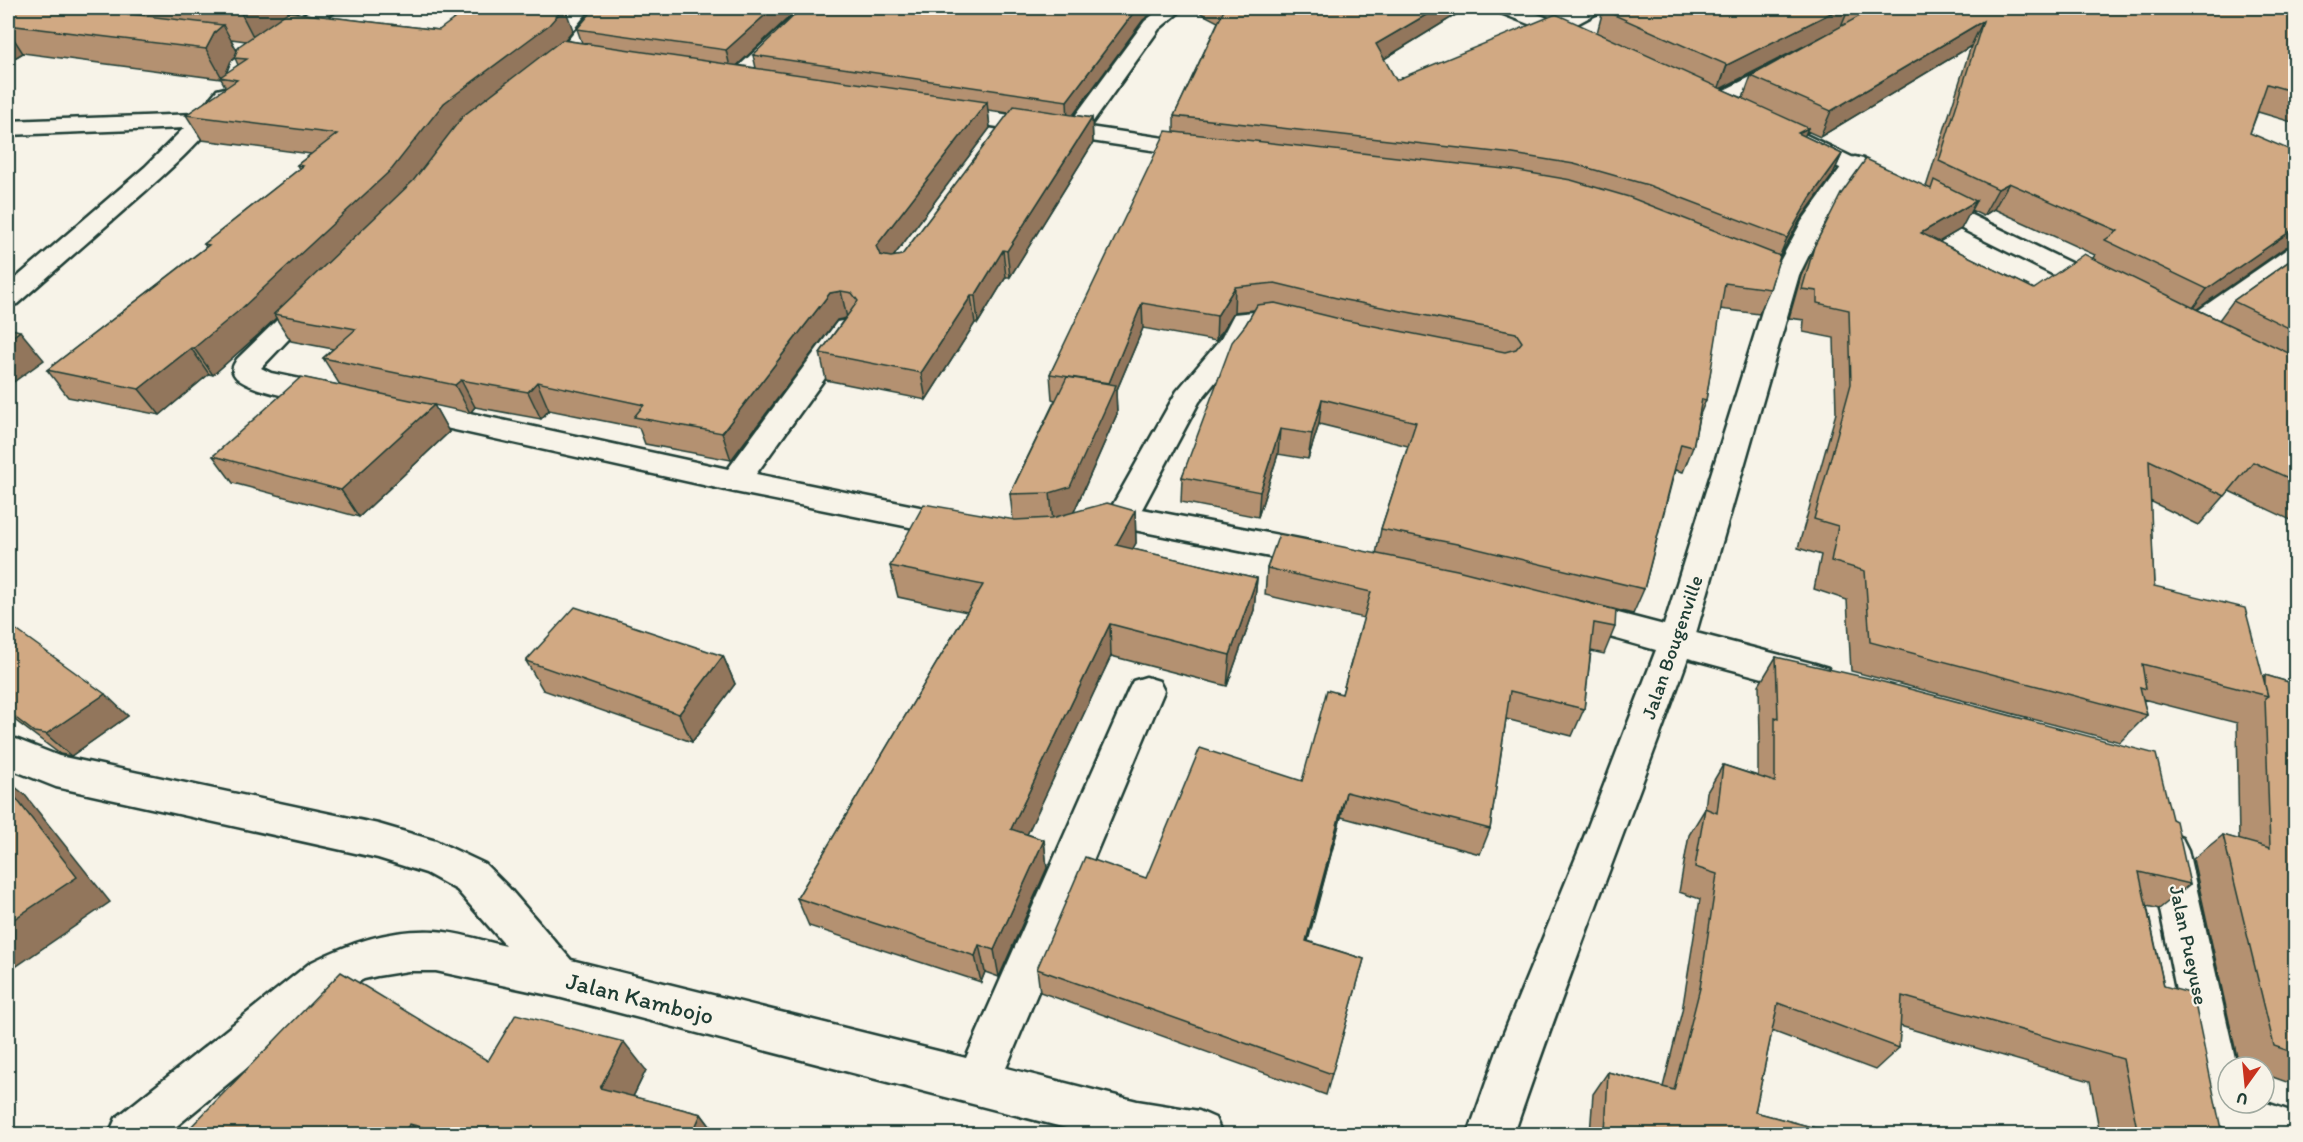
<svg xmlns="http://www.w3.org/2000/svg" width="2303" height="1142" viewBox="0 0 2303 1142" font-family="Itim,sans-serif">
	<rect width="100%" height="100%" fill="#f7f3e8"/>
	<filter id="ink" filterUnits="userSpaceOnUse"><feTurbulence type="fractalNoise" baseFrequency=".0167" numOctaves="2"/><feDisplacementMap in="SourceGraphic" scale="12" xChannelSelector="R" yChannelSelector="G"/><feConvolveMatrix kernelMatrix="1 2 1 2 8 2 1 2 1" color-interpolation-filters="sRGB"/></filter>
	<g filter="url(#ink)">
		<g fill="none" stroke-linecap="round" stroke-linejoin="round">
			<defs>
				<g id="street">
					<path d="M314,8H337L334,12L283,43L276,45L269,43L266,39L269,35Z"/>
					<path d="M594,8H614C600,28 563,83 536,77L533,72L559,51Z"/>
					<path d="M802,8H823L743,87L735,88L727,87L724,82L727,77Z"/>
					<path d="M1162,8H1184L1159,29L1089,127L1205,144L1213,146L1217,151L1213,156L1205,158L944,119L936,117L933,112L936,107L944,105L1069,124L1145,21Z"/>
					<path d="M1612,8H1636L1633,12L1583,39H1569L1566,35L1569,31Z"/>
					<path d="M1787,59L1794,61L1798,65L1794,69L1728,106L1720,108L1712,106L1709,101L1712,96Z"/>
					<path d="M225,88L233,90L236,95C206,139 164,175 124,210C89,241 53,272 17,304L8,306V285L145,167L184,128L8,135V121L197,114L217,90Z"/>
					<path d="M1855,157L1863,159L1867,164L1826,221L1799,275L1696,633L1815,664L1828,668L1833,678L1828,688L1815,692L1688,658C1631,817 1568,974 1514,1134H1468L1501,1040L1579,850L1656,650L1560,623L1555,614L1560,605L1572,601L1664,625L1772,279L1726,260L1722,255L1726,250L1735,247L1744,250L1779,263L1802,221L1847,159Z"/>
					<path d="M2296,246V266L2197,337L2187,339L2177,337L2173,331L2177,325L2287,249Z"/>
					<path d="M316,289L325,291L329,297L261,368L271,373L344,388L348,395L344,402L334,404C315,401 238,392 233,372C231,367 235,363 237,359L307,291Z"/>
					<path d="M1273,310L1305,317L1309,323L1305,329L1295,331L1273,326L1254,328L1243,348L1199,402L1142,509L1320,543L1332,547L1336,555L1332,563L1320,567L1124,528L1092,536L1081,533L1076,525L1081,517L1111,508L1177,391L1221,339L1234,314Z"/>
					<path d="M847,320L857,322L861,328L756,474L959,515L970,518L975,526L970,534L959,537L735,492L396,417L386,414L381,407L386,400L396,397L728,469L837,322Z"/>
					<path d="M1146,677L1159,681L1164,691L1006,1068L1137,1101L1199,1111L1215,1118L1222,1134H1089L558,997L436,971H408L377,976L364,979L340,991L167,1134H109L116,1118L310,963C350,943 389,929 434,931C457,932 483,941 506,946L457,890L426,873L378,858L56,787L8,768V736L59,756L378,824L436,841L485,864L509,888L571,960L966,1058L1128,691L1133,681Z"/>
					<path d="M2168,832L2182,838L2188,850L2237,1067H2228V1103L2264,1102L2296,1113V1134C2249,1134 2219,1142 2197,1094L2148,850L2154,838Z"/>
				</g>
				<g id="secondary">
					<path d="M1495,8H1522L1589,34L1592,38L1589,42L1582,44L1575,42L1498,12Z"/>
					<path d="M1800,132L2112,283L2116,289L2112,295L2103,297L2094,295L1792,144L1789,139L1792,134Z"/>
				</g>
			</defs>
			<use href="#street" stroke="#1f3d34" stroke-width="5"/>
			<use href="#secondary" stroke="#1f3d34" stroke-width="5"/>
			<use href="#street" fill="#f7f3e8" fill-rule="evenodd"/>
			<use href="#secondary" fill="#f7f3e8" fill-rule="evenodd"/>
		</g>
		<g fill="#b49171" stroke="#1f3d34" stroke-width="1.5" fill-rule="evenodd">
			<path d="M8,8H303L295,13L439,30H573L565,40L582,43L577,29L799,8L737,65L756,68L753,55L1143,20L1073,115L1092,118L1093,143L1010,277H1006L978,323H975L926,400L826,380L820,353L845,318L837,320L731,460L645,444L639,428L549,410L541,419L475,407L470,413L434,405L449,432L359,517L233,483L213,456L340,385L323,358L333,349L291,341L276,318L258,335L213,375L209,374L160,415L68,397L47,370L206,247L204,244L299,169L297,165L311,154L202,140L186,115L226,88L221,79L23,53L8,62ZM231,39L246,41L237,50ZM235,58L238,65L226,74L231,61ZM988,110L1009,113L902,255L893,257L990,128Z"/>
			<path d="M1191,8H1467L1384,59L1396,80L1597,33L1603,10L1607,8H2295V123L2258,112L2250,133L2286,247L2196,309L2219,320L2233,301L2295,257V522L2229,491L2199,525L2150,501L2154,586L2263,677L2265,675L2295,684V1085L2264,1074V1067H2242L2239,1066L2193,859L2223,835L2239,840L2237,723L2143,699L2147,715L2120,742L1851,671L1847,600L1814,589L1821,555L1798,548L1836,413L1834,338L1803,332L1804,320L1789,318L1801,276L1814,247L1926,187L1971,46L1820,137L1807,131L1804,136L1842,154L1832,176L1800,220L1779,258L1770,289L1759,314L1720,309L1706,400L1699,417L1693,447L1683,472L1675,470L1644,589L1633,614L1574,599L1615,627L1604,654L1591,651L1584,709L1572,736L1506,719L1490,829L1480,854L1341,817L1308,941L1364,959L1326,1095L1040,992L1037,969L1146,878L1302,781L1342,694L1364,618L1265,595L1267,568L1376,554L1381,529L1408,446L1319,424L1308,459L1278,454L1258,517L1181,502L1182,477L1246,324L1255,310L1234,312L1216,341L1143,328L1116,392L1117,414L1074,512L1135,511L1136,543L1132,549L1257,578L1254,610L1227,686L1111,656L1027,834L1044,840L1047,868L999,977L985,972L981,982L809,926L797,898L967,612L898,597L890,566L1013,520L1010,494L1055,400L1052,399L1050,374L1174,132V116L1218,22ZM1838,29L1751,76L1743,98L1721,89ZM1994,209L2095,255L2093,258L2034,289L1939,242L1961,229L1971,210L1983,216Z"/>
			<path d="M8,624L128,716L71,756L60,754L8,715Z"/>
			<path d="M723,656L735,684L692,742L543,690L526,661Z"/>
			<path d="M1776,657L2172,819L2190,884L2159,909L2147,906L2164,986L2222,1134H2100L2090,1081L1900,1026L1899,1048L1875,1070L1772,1031L1755,1112L1838,1134H1590L1593,1094L1608,1072L1663,1087L1682,1011L1700,899L1679,892L1689,835L1705,809L1707,792L1723,765L1758,776V745L1760,740L1759,685Z"/>
			<path d="M488,1061L646,1070L633,1097L701,1114L716,1134H184Z"/>
		</g>
		<g fill="#92765c" stroke="#1f3d34" stroke-width="1.5">
			<path d="M249,8H303L269,31L256,42L241,13Z"/>
			<path d="M564,8H565L573,30L557,49L404,195L274,314L276,318L258,335L213,375L194,348L444,103Z"/>
			<path d="M773,8H799L731,71L726,50Z"/>
			<path d="M1137,8H1159L1143,20L1068,122L1067,101Z"/>
			<path d="M1438,8H1467L1374,65L1376,44Z"/>
			<path d="M1841,8H1849L1841,27L1718,90L1727,65Z"/>
			<path d="M1983,21L1971,46L1820,137L1831,111Z"/>
			<path d="M223,25L239,55L231,61L224,78H222L206,49L215,32Z"/>
			<path d="M8,30L23,53L8,62Z"/>
			<path d="M987,102L990,128L881,273L876,246Z"/>
			<path d="M1092,118L1093,143L1010,277L1007,251Z"/>
			<path d="M1808,128L1799,149L1798,133Z"/>
			<path d="M1842,154L1832,176L1800,220L1778,260L1787,238L1810,198Z"/>
			<path d="M2009,183L1994,209L1983,216L1998,189Z"/>
			<path d="M1976,201L1961,229L1906,261L1921,233Z"/>
			<path d="M2295,228V245L2286,247L2187,316L2207,289Z"/>
			<path d="M1003,250L1006,277L978,323L975,296Z"/>
			<path d="M1235,287L1234,312L1216,341L1217,316Z"/>
			<path d="M841,291L847,318L837,320L731,460L722,433L830,293Z"/>
			<path d="M971,296L975,323L926,400L921,373Z"/>
			<path d="M1142,303L1143,328L1116,392L1117,414L1072,516L1053,522L1050,493L1109,383Z"/>
			<path d="M20,331L44,360L8,386V340Z"/>
			<path d="M191,348L209,374L160,415L139,389Z"/>
			<path d="M461,380L475,407L470,413L455,385Z"/>
			<path d="M537,382L549,410L541,419L528,392Z"/>
			<path d="M1322,399L1319,424L1308,459L1312,434Z"/>
			<path d="M434,405L449,432L359,517L341,490Z"/>
			<path d="M1280,429L1278,454L1258,517L1260,492Z"/>
			<path d="M1135,511L1136,543L1117,577L1116,545Z"/>
			<path d="M1257,578L1254,610L1227,686L1230,655Z"/>
			<path d="M1110,624L1111,656L1016,858L1011,829Z"/>
			<path d="M723,656L735,684L692,742L679,714Z"/>
			<path d="M105,694L128,716L71,756L46,734Z"/>
			<path d="M8,781L25,795L110,902L8,972Z"/>
			<path d="M1346,792L1341,817L1301,964L1306,941Z"/>
			<path d="M1044,840L1047,868L999,977L994,950Z"/>
			<path d="M979,945L985,972L981,982L975,956Z"/>
			<path d="M624,1042L646,1070L624,1115L600,1088Z"/>
			<path d="M701,1114L716,1134H692Z"/>
			<path d="M410,1124L424,1134H401Z"/>
		</g>
		<g fill="#d1a983" stroke="#1f3d34" stroke-width="1.5">
			<path d="M8,8H80L223,25L215,32L206,49L8,25Z"/>
			<path d="M191,8H249L241,13Z"/>
			<path d="M469,8H521L557,12L564,8L549,25L444,103L392,169L241,309L194,348H191L139,389L47,370L209,245L204,244L303,166L297,165L337,134L186,115L237,80L220,77L247,59L234,58L239,46L288,12L439,30Z"/>
			<path d="M595,8H773L726,50L577,29Z"/>
			<path d="M802,8H1137L1067,101L753,55Z"/>
			<path d="M1225,8H1438L1376,44L1396,80L1556,14L1808,128L1798,133L1842,154L1810,198L1787,238L1648,185L1574,164L1513,154L1174,116Z"/>
			<path d="M1607,8H1841L1727,65L1603,10Z"/>
			<path d="M1862,8H2295V92L2267,84L2250,133L2295,152V228L2207,289L2105,240L2118,231L2009,183L1998,189L1939,161L1983,21L1831,111L1751,76L1860,16L1864,11Z"/>
			<path d="M562,40L987,102L876,246L880,255L891,257L902,255L1014,106L1092,118L1007,251L1003,250L975,296H971L921,373L820,353L858,301L852,293L841,291L830,293L722,433L634,417L644,405L537,382L528,392L461,380L455,385L323,358L356,329L274,314L413,181L463,116Z"/>
			<path d="M1166,131L1513,170L1571,180L1629,197L1780,256L1770,289L1725,283L1706,400L1702,399L1693,447L1681,444L1644,589L1457,544L1381,529L1416,422L1322,399L1312,434L1280,429L1260,492L1182,477L1232,342L1246,324L1257,305L1275,303L1344,320L1505,352L1516,349L1522,342L1516,333L1345,300L1275,283L1235,287L1217,316L1142,303L1109,383L1050,374Z"/>
			<path d="M1866,159L1931,189L1934,180L1976,201L1921,233L2034,289L2084,254L2198,310L2295,356V481L2253,462L2225,496L2149,460L2154,586L2245,608L2268,696L2142,664L2146,689L2140,687L2147,715L1870,642L1865,571L1831,561L1838,526L1814,519L1851,384L1849,310L1817,303V291L1802,289L1814,247L1841,194Z"/>
			<path d="M2295,257V331L2233,301Z"/>
			<path d="M8,328L20,331L8,340Z"/>
			<path d="M301,377L434,405L341,490L213,456Z"/>
			<path d="M1067,377L1116,385L1070,487L1050,493L1010,494Z"/>
			<path d="M1107,503L1135,511L1116,545L1257,578L1230,655L1110,624L1011,829L1044,840L994,950L979,945L975,956L797,898L983,585L890,566L924,504L1015,520L1052,518Z"/>
			<path d="M1279,534L1457,570L1616,610L1615,627L1594,623L1584,709L1510,691L1490,829L1346,792L1306,941L1364,959L1332,1074L1037,969L1085,857L1146,878L1200,748L1302,781L1327,690L1342,694L1371,592L1267,568Z"/>
			<path d="M575,607L723,656L679,714L526,661Z"/>
			<path d="M8,624L105,694L46,734L34,732L8,712Z"/>
			<path d="M1776,657L1872,679L2156,754L2172,819L2176,821L2190,884L2139,872L2164,986L2193,994L2222,1134H2138L2123,1059L1902,996L1899,1048L1778,1003L1755,1112L1838,1134H1605L1608,1072L1674,1090L1700,988L1717,874L1695,867L1705,808L1717,813L1723,765L1775,782V717L1778,718Z"/>
			<path d="M2265,675L2295,684V1053L2274,1046L2223,835L2270,848L2265,698L2268,696L2265,685Z"/>
			<path d="M8,788L77,877L8,923Z"/>
			<path d="M341,972L488,1061L516,1014L624,1042L600,1088L701,1114L692,1134H448L410,1124L401,1134H184Z"/>
		</g>
	</g>
	<g text-anchor="middle" dominant-baseline="central" stroke-width="4.5" stroke-linejoin="round" paint-order="stroke">
		<g font-size="20" fill="#1f3d34" stroke="#f7f3e8">
			<text transform="translate(1672 647) rotate(-71)">Jalan Bougenville</text>
			<text transform="translate(2189 945) rotate(78)">Jalan Pueyuse</text>
		</g>
		<g font-size="24" fill="#1f3d34" stroke="#f7f3e8">
			<text transform="translate(640 998) rotate(14)">Jalan Kambojo</text>
		</g>
	</g>
	<rect width="2303" height="1142" fill="none" stroke="#f7f3e8" stroke-width="30"/>
	<rect x="15" y="15" width="2273" height="1112" fill="none" stroke="#1f3d34" stroke-width="2" filter="url(#ink)"/>
	<g transform="translate(2246 1085) rotate(195)"><circle r="28" fill="#f7f3e8" stroke="#a1aaa0" stroke-width="1.5"/>
	<path d="M0-4.5L10 22L0 15L-10 22Z" fill="#c8321e"/>
	<text y="-9" font-size="16" font-weight="bold" text-anchor="middle" fill="#1f3d34">U</text>
	</g>
</svg>
